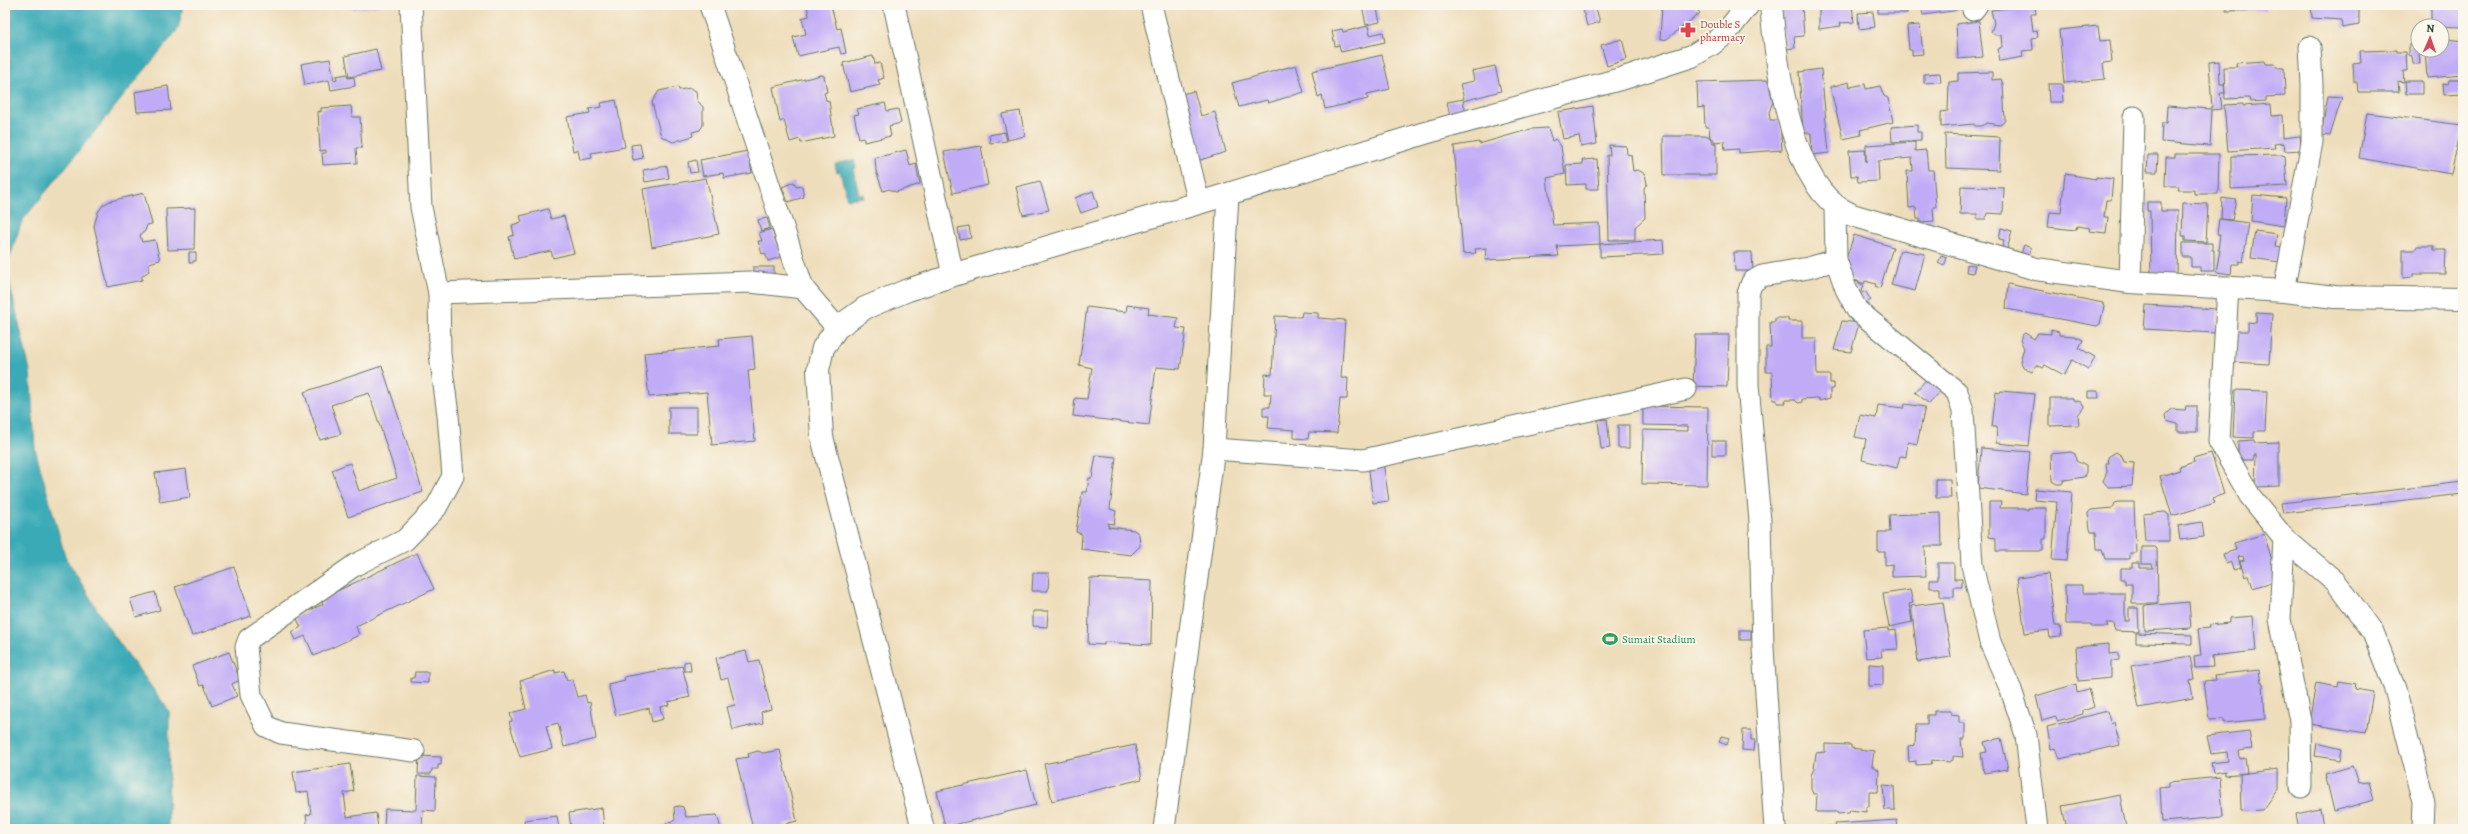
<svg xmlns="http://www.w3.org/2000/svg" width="2468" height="834" viewBox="0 0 2468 834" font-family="Alegreya,serif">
	<rect width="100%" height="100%" fill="#fbf7ec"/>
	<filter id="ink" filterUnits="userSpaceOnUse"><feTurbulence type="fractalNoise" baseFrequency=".025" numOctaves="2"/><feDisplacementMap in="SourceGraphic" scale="8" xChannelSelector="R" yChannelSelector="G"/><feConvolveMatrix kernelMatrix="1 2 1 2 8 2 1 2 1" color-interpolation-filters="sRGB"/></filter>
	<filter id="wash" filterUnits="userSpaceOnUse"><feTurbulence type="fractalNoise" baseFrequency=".012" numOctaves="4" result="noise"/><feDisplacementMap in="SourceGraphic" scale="16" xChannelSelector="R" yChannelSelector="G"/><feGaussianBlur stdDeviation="0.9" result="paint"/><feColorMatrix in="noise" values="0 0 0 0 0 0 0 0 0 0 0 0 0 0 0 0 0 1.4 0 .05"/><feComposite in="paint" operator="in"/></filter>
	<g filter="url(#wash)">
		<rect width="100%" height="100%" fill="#eeddba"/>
		<g fill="#3aaab7" stroke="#2c7476">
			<path d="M5,5H183L178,29L22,221L6,268L30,371L35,449L65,556L107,626L169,711L168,829H5Z"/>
			<path d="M854,160L856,168L853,169L859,194H863L864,197L847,199L840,171L837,172L835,164Z"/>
		</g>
		<g id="blocks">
			<g fill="#c0abf7">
				<path d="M347,5H380V6L353,9Z"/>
				<path d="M673,5H686L675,10Z"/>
				<path d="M831,5L837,29L841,28L846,53L841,54L839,47L798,56L793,37L806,34L802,18L809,16L807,6Z"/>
				<path d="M1362,5H1376L1380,22L1366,25Z"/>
				<path d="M1582,5H1595L1600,22L1587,26Z"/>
				<path d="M1662,5H1693L1700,13L1667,39L1660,40Z"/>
				<path d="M1780,5H1802L1804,36L1794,37L1795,48L1786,49Z"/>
				<path d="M1819,5H1852L1854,22L1840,23L1841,26L1819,29Z"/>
				<rect x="1878" y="5" width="29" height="8"/>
				<path d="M1921,5H1969L1953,11L1923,15Z"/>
				<path d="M2035,5L2036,14H2031L2033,31L2037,30L2038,37L2032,38L2033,50L2022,51L2023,57L2000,61L1998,49L2002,47L2001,35H1995L1991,32L1994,23L1991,10Z"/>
				<path d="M2226,5H2265V10L2226,11Z"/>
				<path d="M2311,5H2359V25L2342,28L2341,20L2312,18Z"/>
				<path d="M2431,5H2463V27L2431,26Z"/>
				<path d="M1873,12L1875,27L1859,29L1858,13Z"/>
				<path d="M1979,21L1983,57L1958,59L1956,24Z"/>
				<path d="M1920,25L1923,54L1912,55V50H1909L1907,26Z"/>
				<path d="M1368,26L1370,35L1383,32L1385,42L1341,52L1339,45L1335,46L1332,31L1342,29L1343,32Z"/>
				<path d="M2098,26L2100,41L2110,40L2112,62L2103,63L2105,79L2064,83L2059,30Z"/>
				<path d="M2442,38L2463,41V75L2427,78L2425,50H2442Z"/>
				<path d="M1622,39L1627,59L1607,66L1601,45Z"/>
				<path d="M2409,44H2418L2420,64L2413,63L2412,56L2409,55Z"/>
				<path d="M376,49L381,71L349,77L345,56Z"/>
				<path d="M2396,50V52H2406L2407,71H2403L2404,82L2398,81L2399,92H2358L2357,82H2354L2353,63L2361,62L2360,51Z"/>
				<path d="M1382,55L1390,89L1367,94L1368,99L1325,109L1322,95L1318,97L1312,71Z"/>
				<path d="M873,56L875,64L880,63L884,78L878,80L880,85L850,92L843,63Z"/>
				<path d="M330,59L334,80L337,79L336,76L347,74L348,78L354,77L355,86L331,90L329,80L305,85L301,64Z"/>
				<path d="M2219,61L2220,84H2224L2225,93H2220L2222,109L2212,110L2210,146L2161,142L2162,123H2166L2167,106L2212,109L2209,62Z"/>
				<path d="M2264,61L2265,64H2275L2276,67H2284L2285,96L2266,97V101L2250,102L2249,98L2225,99L2224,67H2237L2236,63Z"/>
				<path d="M1296,65L1304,92L1268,103L1267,100L1239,107L1232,83Z"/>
				<path d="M1495,66L1501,91L1463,101L1466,113L1450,117L1447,102L1464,99L1460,84L1474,81L1472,71Z"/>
				<path d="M1821,69L1829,153L1812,155L1811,133H1803L1799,72Z"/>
				<path d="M1992,72V80L2001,79L2003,84L2005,120L2003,123L2000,125L1987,123L1981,126H1975L1974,124L1941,127V112L1948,111L1949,82L1958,81V73Z"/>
				<path d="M1940,73L1941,82L1924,83V74Z"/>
				<path d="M821,75L824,76L827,92L824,93L826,100L829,101L834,136L801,143L800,139L790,142L784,120L780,122L773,87Z"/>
				<path d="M1768,80L1773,102L1769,112L1770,120H1780L1782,150L1739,153V149L1725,150L1724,141L1714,142V139L1710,138L1709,127H1705L1704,107L1698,108L1697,82Z"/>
				<path d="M2449,80H2463V94L2444,95L2443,83L2448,84Z"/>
				<path d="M2405,81H2422V94H2406Z"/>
				<path d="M1849,82L1850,87L1865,84L1866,89L1880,86L1884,96L1888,98L1893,122L1860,130L1861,135L1843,139L1830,87Z"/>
				<path d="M2048,84H2062L2063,102H2049Z"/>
				<path d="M168,86L171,110L137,112L135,92Z"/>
				<path d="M678,87L679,90L690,88L696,91L697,100L703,107V125L700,130L692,132L693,136L673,142L661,136L652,102L659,91Z"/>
				<path d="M1194,91L1201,116L1215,112L1226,152L1197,161L1178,95Z"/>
				<path d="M2328,96L2342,97L2330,136L2321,135Z"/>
				<path d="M616,100L625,147L591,153L592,158L580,160L578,150L573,151L567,117L590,113L589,109L602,107L601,103Z"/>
				<path d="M885,103L887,111L898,109L901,123L889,126L891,136L864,142V138L859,139L854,115L859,114L857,109Z"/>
				<path d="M2243,104V106L2271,104L2272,116L2282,115L2283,138L2300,136L2301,150L2285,151L2284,143L2274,144L2275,148L2228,151L2224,105Z"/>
				<path d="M351,106L352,117H360L362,148H356L357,163L323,165L322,153H326V150L320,151L318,111L321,112V108Z"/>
				<path d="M1593,106L1597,144L1581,147L1579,136L1563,139L1558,112Z"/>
				<path d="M1020,111L1025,136L1008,140L1002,114Z"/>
				<path d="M2367,113L2462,125L2451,174L2359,158Z"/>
				<path d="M1917,125V132H1921V140L1892,142L1891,127Z"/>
				<path d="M1548,128L1552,141L1555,139L1561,146L1565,174L1547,178L1553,225L1599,223L1600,244L1663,240L1664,254L1600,257V244L1557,246L1559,256L1485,260L1486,248L1475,249L1476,253L1463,254L1454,146L1479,142V144L1531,129Z"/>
				<path d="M1005,132L1007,141L990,143L989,135Z"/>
				<path d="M1945,134L2000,137L1999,170L1946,168Z"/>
				<path d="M1663,136H1709L1713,143H1716V175H1664Z"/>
				<path d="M1915,142V151L1926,150L1928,170H1933L1936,207H1933L1934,221L1920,222V219H1917L1916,207L1909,208L1907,171H1913L1912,158L1878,161L1879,181L1858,182L1857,176H1851L1849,151L1865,150L1866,162V145Z"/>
				<path d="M640,144L643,158L633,160L631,145Z"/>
				<path d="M1609,145L1626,146L1627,154L1631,155L1633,171L1638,170L1645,174L1647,184L1644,188L1645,218L1635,227V240H1609L1607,155H1610Z"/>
				<path d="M981,146L988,185L953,193L944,152Z"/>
				<path d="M906,150L910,166L916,164L920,184L896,192L889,189L883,191L876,171L875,158Z"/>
				<path d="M748,151L752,173L724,178L723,173L703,176L700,160Z"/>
				<path d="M2175,154H2219L2218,194H2194V190H2178L2179,186H2165L2166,157H2175Z"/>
				<path d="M2148,155H2158L2157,172H2147Z"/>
				<path d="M2282,155L2285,156L2287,186L2231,189V156Z"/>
				<path d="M1597,159L1599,189H1586V184L1567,185L1566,165L1583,164L1582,160Z"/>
				<path d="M696,160L698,172L690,173L688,162Z"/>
				<path d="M667,166L669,178L645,182L643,170Z"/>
				<path d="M2065,174L2096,179V177L2113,179L2111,200H2106L2104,217H2108L2106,233L2089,231L2090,228L2077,226L2076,230L2048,227L2050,212L2061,213Z"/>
				<path d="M706,178L719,234L652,247L643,189Z"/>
				<path d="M1040,181L1049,210L1023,215L1016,187Z"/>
				<path d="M794,182L796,187L802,186L804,197L788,202L782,187Z"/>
				<path d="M1961,186L2004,188L2003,214L1987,213L1986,219H1977V214H1960Z"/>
				<path d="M1093,191L1098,207L1081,213L1075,198Z"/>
				<path d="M144,193L152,224L147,225L145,231L140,235L142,242L155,240L160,260L149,263V271L142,276V280L108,287L94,226L98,212L103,205L110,201Z"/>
				<path d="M2253,195L2286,198L2284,226L2251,221Z"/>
				<path d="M2222,198L2236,200L2232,220L2221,219Z"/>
				<path d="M2147,202H2161V211H2178L2177,276H2151L2150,211H2147Z"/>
				<path d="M2183,203L2208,204L2206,242L2185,241V236H2182Z"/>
				<path d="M195,208L194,249L168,250L166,209Z"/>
				<path d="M548,209L551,219L564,216L574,253L553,258L551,251L514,259L509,237L514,235L512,225L522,222L520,216Z"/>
				<path d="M767,218L770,228L761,231L758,220Z"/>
				<path d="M2219,219L2249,223L2243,262L2239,261V264H2232L2231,274L2216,272L2220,250H2218L2220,235L2217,234Z"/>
				<path d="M969,226L971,238L960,240L958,228Z"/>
				<path d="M2001,228L2012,231L2007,250L2002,249L2004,240L1999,239Z"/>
				<path d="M772,229L781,257L768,261L765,253L762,254L758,241H762L759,233Z"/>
				<path d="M2255,231L2277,234L2275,247L2282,248L2280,262L2251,258Z"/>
				<path d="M1854,235L1893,247L1880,288L1875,286L1876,284L1865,281L1864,284L1852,279L1844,265Z"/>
				<path d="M2183,243H2212V250H2214V271H2201V267H2191V257H2183Z"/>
				<path d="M2024,245L2031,248L2029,256L2021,254Z"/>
				<path d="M2417,246H2434V250H2446L2445,274H2414V277L2403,278V250H2415Z"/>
				<path d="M1903,250L1925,254L1915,291L1891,285L1900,251Z"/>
				<path d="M189,252H196V261H193V263H189Z"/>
				<path d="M1734,252H1752L1753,271H1735Z"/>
				<path d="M1941,256L1947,258L1944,266L1938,263Z"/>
				<path d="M1967,264L1975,265L1973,273L1966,272Z"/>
				<rect x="753" y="267" width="21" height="9"/>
				<path d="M1856,281L1864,286L1860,292L1852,287Z"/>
				<path d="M2008,284L2103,303L2104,306L2100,324L2097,326L2006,309Z"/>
				<path d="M1865,291L1871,300L1864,304L1859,295Z"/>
				<path d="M1127,305L1149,308L1148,314L1178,318L1176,328L1186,329L1180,369L1156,367L1149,425L1073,416L1075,398L1087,399L1092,368L1079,365L1087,307L1126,312Z"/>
				<path d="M2146,305L2217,309L2215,333L2144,329Z"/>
				<path d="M1302,312L1318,313V318L1345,320L1341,378H1348L1347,399H1340L1337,433L1309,432L1308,439L1294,438V430L1268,428L1269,416H1263V407H1270L1271,394H1264L1265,374L1272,375L1275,316L1301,317Z"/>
				<path d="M2256,313L2272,314L2269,364L2233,362L2235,331H2248V322L2256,323Z"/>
				<path d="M1775,318H1788V321H1802V338H1816L1817,375H1830V383H1834V389H1830V398L1819,401V398L1802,399V402L1798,403L1795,400H1784L1785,403H1777V400H1773L1772,372H1766V347H1771L1770,322H1775Z"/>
				<path d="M1842,321L1859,323L1851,352L1834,350Z"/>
				<path d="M2051,330L2059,332V335L2074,336L2083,340L2079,348L2095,357L2088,369L2072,360L2064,375L2045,365L2043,368L2037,365L2032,372L2024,368L2020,361L2024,348L2020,340L2022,335L2025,333L2034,339L2038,333L2051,334Z"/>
				<path d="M1695,335H1729L1727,387L1693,386Z"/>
				<path d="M752,336L755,369L748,370L755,441L712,445L707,392L649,397L644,353L720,346L719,339Z"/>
				<path d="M382,366L423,492L348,517L332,470L350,463L359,491L397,478L369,393L331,405L341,434L320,440L304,392Z"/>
				<path d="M1927,379L1941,391L1929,404L1915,392Z"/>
				<path d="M2235,390L2267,391L2265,431H2254V438L2233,437Z"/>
				<path d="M2001,391L2035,394L2029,446L1996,443L1997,427H1992L1996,392L2000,393Z"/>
				<path d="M2088,391H2098L2099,398H2088Z"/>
				<path d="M2050,398H2073V400L2081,402L2084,407L2078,415L2079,425L2050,426Z"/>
				<path d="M1905,404L1925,407L1917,444L1908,442L1906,457L1900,456L1897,468L1862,460L1866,439L1855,437L1860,415L1876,418L1878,405L1904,408Z"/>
				<path d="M1643,406L1708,407L1707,485L1642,484L1643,430L1688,431V426L1643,425Z"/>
				<path d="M2186,406H2197V432H2178V424L2166,421L2165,415L2171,409L2185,410Z"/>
				<rect x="669" y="407" width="28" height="27"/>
				<path d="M1607,419L1610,448L1601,449L1598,420Z"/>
				<rect x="1618" y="425" width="11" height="23"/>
				<path d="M2255,440L2254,443L2279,442V486L2257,487L2255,484L2256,455H2254L2253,460H2238V441Z"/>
				<rect x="1712" y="441" width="14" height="14"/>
				<path d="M1981,448L2030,452L2026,494L1978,488Z"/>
				<path d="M2071,452L2075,454L2076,461L2086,466V472L2084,477L2064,480L2062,484H2057L2052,481L2051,454Z"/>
				<path d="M2116,452L2122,456L2124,462L2134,463L2132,486L2108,487L2103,481L2107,472L2106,463H2109L2108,457Z"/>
				<path d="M2211,453L2224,494L2213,498L2215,503L2172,516L2160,476L2180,470L2179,467L2194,462L2193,458Z"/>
				<path d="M1096,455L1116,457L1110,509L1116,511L1114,524L1108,523V527L1134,530L1139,534L1140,546L1131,555L1081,549L1082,534L1076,532L1082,492H1087L1089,478H1092Z"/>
				<path d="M1383,461L1389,501L1373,503L1368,463Z"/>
				<path d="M186,469L190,497L160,502L155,473Z"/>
				<path d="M1936,479H1950L1951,498H1936Z"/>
				<path d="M2463,482V494L2283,513L2281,503Z"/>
				<path d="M2035,489L2072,492L2067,561L2052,560L2057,502L2034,500Z"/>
				<path d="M1989,502H2001L2000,508H2024L2028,510V508H2046V539H2043V551H1996V538L1989,537Z"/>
				<path d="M2119,502H2134L2136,553H2130V559H2105L2102,549H2097L2096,532H2091L2090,529L2088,513L2091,510L2113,508L2115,503Z"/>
				<path d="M2165,512L2169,515V541H2145L2143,514Z"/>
				<path d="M1941,513L1942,546H1925L1926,576L1892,577V564L1885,565V552H1878V532H1890L1889,515Z"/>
				<path d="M2202,522L2204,537L2180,540L2178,526Z"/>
				<path d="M2264,534L2278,580L2253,588L2249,575L2245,577L2240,561L2244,560L2243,556L2238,557L2241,567L2233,569L2231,562L2226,564L2223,554L2236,550L2234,543Z"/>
				<path d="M2141,547H2155L2157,549L2158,604H2132V584H2125V579H2121V568H2132V563H2139V568H2153L2152,564H2141Z"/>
				<path d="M417,553L434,589L356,626L359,635L314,656L305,636L296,640L292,632L301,627L296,617L323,604L320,597L334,590L335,592Z"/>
				<path d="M1938,563H1954V579H1962V587H1954V597H1940V588H1930V580H1938Z"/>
				<path d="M234,567L251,616L192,636L175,587Z"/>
				<path d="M1033,573H1049L1048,591H1032Z"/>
				<path d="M2048,574L2055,626H2060L2061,637L2050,638L2049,630L2025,633L2017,578Z"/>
				<path d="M1090,578L1152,581L1151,645L1104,642V645L1088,644Z"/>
				<path d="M2065,585H2082V593H2125V621H2129V608H2138L2139,632L2115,631L2114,623H2107L2108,627H2092L2091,624H2066Z"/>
				<path d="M1910,590L1913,603L1909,604L1912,622L1889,627L1883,594Z"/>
				<path d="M155,592L160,610L136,617L130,599Z"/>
				<path d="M1943,602L1951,657L1918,662L1911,606Z"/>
				<path d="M2189,602L2191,628L2145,631L2144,606Z"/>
				<path d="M1033,611H1048L1047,627L1033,626Z"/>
				<path d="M2253,616L2256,651L2212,656L2213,667L2195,668L2194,656L2201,655L2198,629L2210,628L2209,625L2229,623V618Z"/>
				<path d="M1888,628V631L1896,630L1898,649L1881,650L1882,657L1866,658L1863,630Z"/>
				<rect x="1740" y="630" width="11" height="10"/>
				<path d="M2136,633L2192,635V644L2136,643Z"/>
				<path d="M2109,644V654L2119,653V660L2111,661V678L2078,681L2076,647Z"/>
				<path d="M746,651L749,662L759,660L771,709L761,712L763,723L733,730L727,707L735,705L728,678L721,680L716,658Z"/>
				<path d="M229,652L240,680L232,684L237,696L212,706L204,685L200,686L192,666Z"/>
				<path d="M2190,656L2194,679L2190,680L2193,698L2139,708L2131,666Z"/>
				<path d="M690,661L691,671H684V662Z"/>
				<path d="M1869,664L1883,665V685L1869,686Z"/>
				<path d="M682,666L690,697L668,702L669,705L660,707L663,719L652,722L649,708L616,716L608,684L625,680L624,677Z"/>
				<path d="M555,670V673L564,671L567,680L572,679L577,697L585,695L587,703L590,702L596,739L564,747L558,723L546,726L552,749L520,757L509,722L512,721L510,713L526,709L520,681Z"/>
				<path d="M2259,670L2261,683H2263L2265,719L2224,723V719L2209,720L2204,681L2215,680L2214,675Z"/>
				<path d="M415,672H428V683L411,682V678H414Z"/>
				<path d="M2339,681L2355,684L2354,689L2373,692L2366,733L2309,724L2316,683L2338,687Z"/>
				<path d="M2076,684L2077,692L2089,689L2094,707L2083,711V714L2057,721L2056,717L2042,721L2036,696Z"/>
				<path d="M1934,711H1951V714L1959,715V723H1965V739H1961L1963,757L1953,756V760L1949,762L1932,760L1931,764L1916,765V761L1909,762L1908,746L1915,745L1916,724H1927V715H1934Z"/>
				<path d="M2107,711L2111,723L2114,722L2120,745L2060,759L2056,748L2051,749L2047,727Z"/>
				<path d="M1743,730H1751V740H1755L1754,751L1742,750Z"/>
				<path d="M2249,731L2252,749L2239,751L2240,759L2245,758L2247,773L2225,775V771L2213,773L2211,763L2228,761L2227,752L2211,754L2207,736Z"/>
				<path d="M1721,736L1729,738L1727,745L1719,742Z"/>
				<path d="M2001,738L2008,769L1984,773L1981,753L1987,752L1984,742Z"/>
				<path d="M2317,743L2342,749L2340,760L2315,756Z"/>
				<path d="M1825,744L1851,745V748L1874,751L1872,766L1879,770L1878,792H1869V806L1866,807V812L1850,810L1849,813L1838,814L1837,812H1816L1817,794H1813L1811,789V775L1814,769L1816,753L1825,752Z"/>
				<path d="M1135,745L1142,779L1052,801L1044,764Z"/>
				<path d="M780,750L797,821L784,824L785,829H753L736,759L749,757L748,754L758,751L763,753Z"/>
				<path d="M419,756L441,757V765H438V769H432L431,774H418Z"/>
				<path d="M350,764L354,791L344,793L347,817L376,813L378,829H308L306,815L311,814L308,791L296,793L293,772Z"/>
				<path d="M2353,766L2359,783L2369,782L2374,800L2334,811L2325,774Z"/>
				<path d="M2278,769V788L2262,810L2241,811L2240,774Z"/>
				<path d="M1027,770L1036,805L945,827L937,791Z"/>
				<path d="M417,776L436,777L435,811L423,810L422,829H384L385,809L416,810Z"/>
				<path d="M2220,777L2223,817L2162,822L2160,788L2169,787V782Z"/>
				<path d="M1883,785L1894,786L1895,810H1885Z"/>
				<path d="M2120,795L2126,828L2067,829L2062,806Z"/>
				<path d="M679,806L683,807L686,817L717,815L721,829H655L667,825L666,823L675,820L674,807Z"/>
				<path d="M602,808L604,827L607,826L608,829H571L569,813Z"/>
				<path d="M2320,809L2323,825L2299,829L2296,814Z"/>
				<path d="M557,816L559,829H525L524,820Z"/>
				<path d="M1897,820L1898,829H1836L1835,824Z"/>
				<path d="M1831,826V829H1808L1807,828Z"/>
			</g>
		</g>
	</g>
	<g filter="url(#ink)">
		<use href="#blocks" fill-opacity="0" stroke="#677563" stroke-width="1"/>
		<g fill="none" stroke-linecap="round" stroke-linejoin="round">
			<defs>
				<g id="street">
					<path d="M411,5L421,207L439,293"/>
					<path d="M710,5L803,288"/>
					<path d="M894,5L953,275"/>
					<path d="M1151,5L1199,203"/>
					<path d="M1973,10L1977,5"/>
					<path d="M1835,206L1836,260L1846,289L1857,310L1957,392L1963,411L1972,565L1990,642L2011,690L2026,735L2037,829"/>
					<path d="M2130,282L2134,117"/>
					<path d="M2228,287L2219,441L2250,496L2284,538L2336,582L2373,632L2395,689L2424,802L2423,829"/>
					<path d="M2284,291L2312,142V85L2310,47"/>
					<path d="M1214,449L1363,460L1686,389"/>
					<path d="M2284,538L2280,619L2300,721L2301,787"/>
					<path d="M414,751L281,733L266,726L251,695L246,647L249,639L355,565L405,540L436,508L453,476L448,415L440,354L439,293L750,282L803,288L837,328"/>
					<path d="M1164,829L1214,449L1228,194"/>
					<path d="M1775,829L1763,648L1760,521L1748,385V294L1752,282L1762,276L1808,268L1836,260"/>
				</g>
				<g id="secondary">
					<path d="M1771,5C1776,61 1788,169 1836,206C1840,209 1847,212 1852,215L2036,269L2130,282L2284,291L2335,297L2463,299"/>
					<path d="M923,829L822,437L818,370L823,348L837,328L865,308L908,290L969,270L1199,203L1425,133L1624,78L1692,56L1712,44L1725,34L1748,5"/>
				</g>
			</defs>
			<use href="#street" stroke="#677563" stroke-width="23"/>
			<use href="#secondary" stroke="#677563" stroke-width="24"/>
			<use href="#street" stroke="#fff" stroke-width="21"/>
			<use href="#secondary" stroke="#fff" stroke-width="22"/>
		</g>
	</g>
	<defs>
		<symbol id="pharmacy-bare" viewBox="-9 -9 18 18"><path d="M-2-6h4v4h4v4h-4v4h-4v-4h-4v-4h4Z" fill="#e0444e" stroke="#fbf7ec" stroke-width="2.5" paint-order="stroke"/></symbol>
		<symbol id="stadium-bare" viewBox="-9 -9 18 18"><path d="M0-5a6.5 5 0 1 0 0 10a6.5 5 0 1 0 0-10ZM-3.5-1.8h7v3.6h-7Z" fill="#2e9e5b" stroke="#fbf7ec" stroke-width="2.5" paint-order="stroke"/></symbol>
	</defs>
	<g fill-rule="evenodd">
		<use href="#pharmacy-bare" x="1677" y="19" width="22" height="22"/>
		<use href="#stadium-bare" x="1599" y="628" width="22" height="22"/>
	</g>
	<g text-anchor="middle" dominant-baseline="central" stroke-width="3.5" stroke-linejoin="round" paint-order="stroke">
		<g font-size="11" fill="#be3a42" stroke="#fbf7ec" text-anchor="start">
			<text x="1700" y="24">Double S<tspan x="1700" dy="13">pharmacy</tspan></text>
		</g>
		<g font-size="11" fill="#27864d" stroke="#fbf7ec" text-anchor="start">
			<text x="1622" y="639">Sumait Stadium</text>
		</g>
	</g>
	<rect width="2468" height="834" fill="none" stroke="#fbf7ec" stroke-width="20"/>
	<g transform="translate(2430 38) rotate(2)"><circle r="19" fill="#fbf7ec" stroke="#a3ada2"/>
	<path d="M0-3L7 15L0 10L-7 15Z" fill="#d1495b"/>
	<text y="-6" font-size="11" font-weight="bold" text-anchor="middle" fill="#1f3d34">N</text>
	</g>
</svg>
